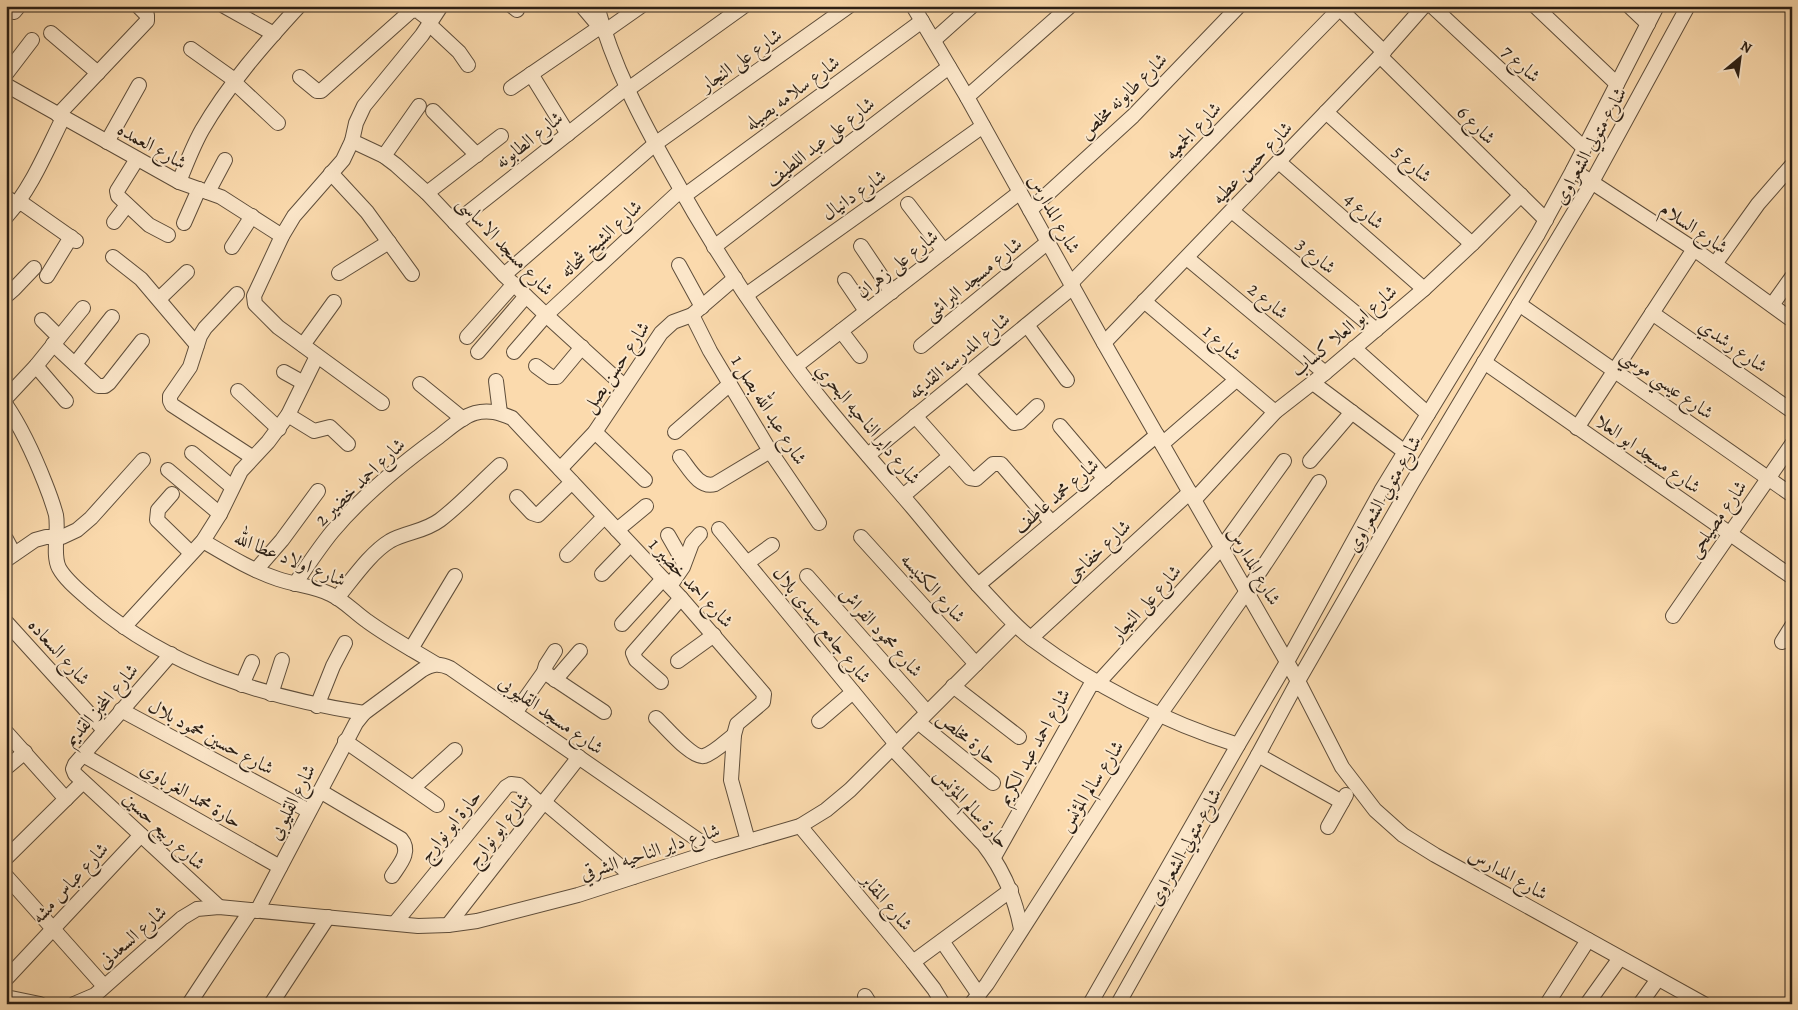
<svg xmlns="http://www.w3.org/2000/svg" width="1798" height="1010" viewBox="0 0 1798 1010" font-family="Alegreya,Amiri,serif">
	<rect width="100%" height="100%" fill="#fbdaad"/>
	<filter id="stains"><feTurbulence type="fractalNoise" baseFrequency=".004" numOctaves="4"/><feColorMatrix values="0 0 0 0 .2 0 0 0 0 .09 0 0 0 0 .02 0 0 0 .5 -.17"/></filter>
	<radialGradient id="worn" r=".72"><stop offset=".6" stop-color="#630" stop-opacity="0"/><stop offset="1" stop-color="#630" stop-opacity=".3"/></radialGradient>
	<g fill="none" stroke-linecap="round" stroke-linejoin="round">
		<defs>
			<g id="minor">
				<path d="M224,6L274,34"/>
				<path d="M512,6L517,10"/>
				<path d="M582,6L604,32L641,6"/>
				<path d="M597,6C613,66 641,119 671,172C703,230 738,286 776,339C817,399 866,453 913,508C939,539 964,571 992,600C1005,614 1017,628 1032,639C1095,686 1162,721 1238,745"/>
				<path d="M913,6L967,97L1104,343L1298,681L1342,767L1375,810L1403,835L1435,855L1704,1004"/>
				<path d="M1337,6L1384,52"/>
				<path d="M1432,6L1584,148"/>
				<path d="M1535,6L1617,84"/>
				<path d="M1629,6L1648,24"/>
				<path d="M14,12L19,6"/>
				<path d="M429,24L459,52L468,65"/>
				<path d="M51,33L98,73"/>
				<path d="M934,40L972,6"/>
				<path d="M191,49L236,81"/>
				<path d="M1380,56L1546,220"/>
				<path d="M6,74L32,40"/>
				<path d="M531,74L568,134"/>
				<path d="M300,77L317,91H321L412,10L418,11L431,21"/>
				<path d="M235,83L278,123"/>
				<path d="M6,85L179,182L221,197L282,236"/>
				<path d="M511,88L600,27"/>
				<path d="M627,90L744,6"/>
				<path d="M967,97L1070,6"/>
				<path d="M433,111L477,155"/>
				<path d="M1326,112L1472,244"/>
				<path d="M58,115L147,21V15L138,6"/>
				<path d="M352,141L384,156L396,165L427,193L504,275L546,315L624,386"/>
				<path d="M107,142L139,85"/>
				<path d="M384,156L419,106"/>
				<path d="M137,159L117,191L118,196L149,225L168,235"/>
				<path d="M1279,162L1424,289"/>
				<path d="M1573,170L1694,249L1792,320"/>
				<path d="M331,173L367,212L412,274"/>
				<path d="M179,182C186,164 193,146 202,130C228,85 264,44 299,6"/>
				<path d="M208,192L225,160"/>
				<path d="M427,193L501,136"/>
				<path d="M684,196L922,21"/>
				<path d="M6,197L17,205"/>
				<path d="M19,201L76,241"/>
				<path d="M908,204L944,251"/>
				<path d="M1030,210L1133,116L1239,6"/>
				<path d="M1232,211L1376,330"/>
				<path d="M6,217C31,189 46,152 63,118"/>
				<path d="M114,222L127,205"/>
				<path d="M184,223L199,189"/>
				<path d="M455,223L626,88"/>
				<path d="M861,246L892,292"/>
				<path d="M232,247L252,216"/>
				<path d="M714,247L949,67"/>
				<path d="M113,257L141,279L197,345"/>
				<path d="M1187,258L1325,373"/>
				<path d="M1715,264L1758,204L1792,165"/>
				<path d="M679,265L702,307"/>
				<path d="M339,273L389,242"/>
				<path d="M504,275L655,144L849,6"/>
				<path d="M47,276L71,237"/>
				<path d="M845,280L866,311"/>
				<path d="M1071,283L1342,6"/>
				<path d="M237,294L205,328L200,336L190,367L170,396V401L172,405L252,457"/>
				<path d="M746,295L983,126"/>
				<path d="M6,296L14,289L34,268"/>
				<path d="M159,299L187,272"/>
				<path d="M1144,301L1275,412"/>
				<path d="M1519,304L1792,495"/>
				<path d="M1772,305L1792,277"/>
				<path d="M1652,313L1792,411"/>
				<path d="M692,315L710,351L770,451L819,523"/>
				<path d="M42,320L59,337"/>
				<path d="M1027,325L1067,380"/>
				<path d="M841,331L860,356"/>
				<path d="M467,337L514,284"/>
				<path d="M1104,343L1380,56L1424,6"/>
				<path d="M53,344L98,386H105L109,383L142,341"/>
				<path d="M303,345L334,302"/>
				<path d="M921,346L1048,242"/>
				<path d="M1354,348L1428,414"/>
				<path d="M478,352L526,296"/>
				<path d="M514,352L546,315L681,190"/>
				<path d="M1484,362L1792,577"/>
				<path d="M75,364L112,317"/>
				<path d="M36,366L66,401"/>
				<path d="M536,366L551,377H557L582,347"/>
				<path d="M796,366L1020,192"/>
				<path d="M284,372L302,382"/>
				<path d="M967,373L1014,423L1020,422L1037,406"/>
				<path d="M496,381L500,413"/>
				<path d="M1313,383L1405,452"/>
				<path d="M420,384L463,419"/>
				<path d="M238,391L279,429"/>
				<path d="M6,398L36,366L83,308"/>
				<path d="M382,403L278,327L255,304L254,296L282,236L294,216L343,160L352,141L356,123L364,106L422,35L441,6"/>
				<path d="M6,405C23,430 34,455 45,483C49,493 53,504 56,515C59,532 52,554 59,568C66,581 82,593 93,603C169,668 267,698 364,713"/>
				<path d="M288,415L314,431L330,427L348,444"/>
				<path d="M915,416L970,478L976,479L993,464H1001L1052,523"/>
				<path d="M1060,426L1105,479"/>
				<path d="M1577,428L1694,249"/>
				<path d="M595,432L645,480"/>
				<path d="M675,432L730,384"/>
				<path d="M1162,444L1236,380"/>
				<path d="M192,453L232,487"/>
				<path d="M868,455L1073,287"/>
				<path d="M680,457C689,468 699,489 715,484L770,451"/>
				<path d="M1310,461L1352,412"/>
				<path d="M560,469L595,432L661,333L673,322L692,315L735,278"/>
				<path d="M168,470L220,514"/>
				<path d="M172,494L158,510L157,520L191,553"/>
				<path d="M903,496L950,456"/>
				<path d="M517,497L532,513L538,515L572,482"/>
				<path d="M1195,499L1275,412L1325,373L1424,289L1472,244L1521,195"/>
				<path d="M719,529L896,744"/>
				<path d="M617,530L646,506"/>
				<path d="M668,535L684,563"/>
				<path d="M861,537L976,664"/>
				<path d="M6,539L14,554"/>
				<path d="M203,541C227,555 251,570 278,579C295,585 314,586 330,594C345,601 354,612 367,621C389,637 413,650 436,664"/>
				<path d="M567,555L604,517"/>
				<path d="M6,560L35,540L46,537H62L77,530L91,518L143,460"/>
				<path d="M747,563L772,545"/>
				<path d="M256,570L282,540L318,491"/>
				<path d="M602,574L630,545"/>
				<path d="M807,576L927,712"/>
				<path d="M295,584C307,566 319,548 332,532C362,496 400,465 437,438C449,429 461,417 475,413C489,409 500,413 512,418L681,598L764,694L763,702L737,724L734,735L731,780L748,841"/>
				<path d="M978,585L1157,435"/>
				<path d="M670,586L683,567L692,543L700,534"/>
				<path d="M337,598C352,580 370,553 390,541C406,532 424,532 440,520C461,504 480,483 500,465"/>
				<path d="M1673,616L1792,444"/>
				<path d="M6,622L104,730"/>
				<path d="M622,624L663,579"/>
				<path d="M124,627L203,541L220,514L241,471L268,442L288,415L317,356"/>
				<path d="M1031,638L1190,492"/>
				<path d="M1782,642L1792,626"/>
				<path d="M411,649L455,576"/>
				<path d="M171,654L75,764L73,769L75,774L219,907"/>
				<path d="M678,661L714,635"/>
				<path d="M544,672L604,712"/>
				<path d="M555,680L580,651"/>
				<path d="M661,682L636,660L633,653L681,598"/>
				<path d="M1097,684L1222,547L1284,461"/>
				<path d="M242,685L252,662"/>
				<path d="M953,686L1019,737"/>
				<path d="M271,694L282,660"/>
				<path d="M317,706L333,666L345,643"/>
				<path d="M121,710L309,811"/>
				<path d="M515,713L544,672L546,665L555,651"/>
				<path d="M656,718C665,726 692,759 704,756C714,753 725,742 734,735"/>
				<path d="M819,721L853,692"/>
				<path d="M918,722L993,783"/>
				<path d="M6,732L66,799"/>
				<path d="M345,741L437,805"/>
				<path d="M892,748L984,845C1004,871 1015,897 1021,929"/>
				<path d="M83,755L280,867"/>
				<path d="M1258,755L1342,802"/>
				<path d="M6,768L25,752"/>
				<path d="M413,788L455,750"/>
				<path d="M320,791L401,839C412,852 399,865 392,876"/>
				<path d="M544,802L633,877"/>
				<path d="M800,826L913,962L934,989L943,1004"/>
				<path d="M1328,827L1346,795"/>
				<path d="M994,857L1093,681"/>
				<path d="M6,858L83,782"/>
				<path d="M6,876L104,986"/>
				<path d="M257,911L356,723L364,713L422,670C432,664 439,663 450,668L714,851"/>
				<path d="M395,923L506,787L511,784L519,785L542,805"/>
				<path d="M448,925L579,757"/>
				<path d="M942,941L979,995"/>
				<path d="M913,962L1011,890"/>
				<path d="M6,979L141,835"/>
				<path d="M865,996L870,1004"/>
				<path d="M6,997L40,1004"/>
				<path d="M74,1004L95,995L182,918L197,909L219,907L418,926L448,925L477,921L578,895L714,851L800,826L826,810L850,790L1015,625"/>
				<path d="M189,1004L251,910"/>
				<path d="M271,1004L328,917"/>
				<path d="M971,1004L987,984L1159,716L1247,591L1319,482"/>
				<path d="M1090,1004L1238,745L1287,662L1381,491L1538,234L1573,170L1657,6"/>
				<path d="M1118,1004L1258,755L1298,681L1412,483L1592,182L1688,6"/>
				<path d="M1547,1004L1588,940"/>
				<path d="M1587,1004L1620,958"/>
				<path d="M1640,1004L1658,979"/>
			</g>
		</defs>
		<use href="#minor" stroke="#5f4e3b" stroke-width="16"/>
		<use href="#minor" stroke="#fce7ca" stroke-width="14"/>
	</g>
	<g text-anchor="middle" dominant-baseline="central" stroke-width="4" stroke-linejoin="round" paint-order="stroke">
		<g font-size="19" fill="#2b1f15" stroke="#fce7ca">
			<text transform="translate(741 60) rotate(-35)">شارع على النجار</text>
			<text transform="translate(1521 64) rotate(43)">شارع 7</text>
			<text transform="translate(792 93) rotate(-36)">شارع سلامه بصيله</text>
			<text transform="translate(1123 96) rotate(-44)">شارع طابونه مخلص</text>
			<text transform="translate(1476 125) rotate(45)">شارع 6</text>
			<text transform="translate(1193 131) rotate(-46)">شارع الجمعيه</text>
			<text transform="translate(529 140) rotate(-38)">شارع الطابونه</text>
			<text transform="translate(820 142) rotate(-38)">شارع على عبد اللطيف</text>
			<text transform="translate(152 146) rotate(29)">شارع العمده</text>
			<text transform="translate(1590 146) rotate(-61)">شارع متولي الشعراوى</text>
			<text transform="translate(1252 163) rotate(-46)">شارع حسن عطيه</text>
			<text transform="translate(1412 164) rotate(42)">شارع 5</text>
			<text transform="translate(854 195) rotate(-35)">شارع دانيال</text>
			<text transform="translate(1364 211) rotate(41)">شارع 4</text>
			<text transform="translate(1054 214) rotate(61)">شارع المدارس</text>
			<text transform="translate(1694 228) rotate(34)">شارع السلام</text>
			<text transform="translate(601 239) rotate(-43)">شارع الشيخ شحاته</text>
			<text transform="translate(505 246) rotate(46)">شارع مسجد الاساسى</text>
			<text transform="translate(1316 256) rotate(40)">شارع 3</text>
			<text transform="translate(897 264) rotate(-38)">شارع على زهران</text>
			<text transform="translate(973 279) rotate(-39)">شارع مسجد البراشى</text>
			<text transform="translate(1268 301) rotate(40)">شارع 2</text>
			<text transform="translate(1344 331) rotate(-40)">شارع ابو العلا كساب</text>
			<text transform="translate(1222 343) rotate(41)">شارع 1</text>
			<text transform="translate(1733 346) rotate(35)">شارع رشدي</text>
			<text transform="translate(959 356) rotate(-39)">شارع المدرسة القديمه</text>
			<text transform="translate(616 367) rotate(-56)">شارع حسن بصل</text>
			<text transform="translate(1667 384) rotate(35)">شارع عيسي موسي</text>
			<text transform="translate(769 410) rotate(58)">شارع عبد الله بصل 1</text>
			<text transform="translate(868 424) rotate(50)">شارع داير الناحيه البحري</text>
			<text transform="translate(1648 454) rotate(35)">شارع مسجد ابو العلا</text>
			<text transform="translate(360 482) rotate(-44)">شارع احمد خضير 2</text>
			<text transform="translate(1384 494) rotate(-60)">شارع متولي الشعراوى</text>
			<text transform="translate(1056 496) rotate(-40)">شارع محمد عاطف</text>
			<text transform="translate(1717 519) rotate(-55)">شارع مصيلحى</text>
			<text transform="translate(1098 551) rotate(-43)">شارع خفاجى</text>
			<text transform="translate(290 559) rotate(22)">شارع اولاد عطا الله</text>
			<text transform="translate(1254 566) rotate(60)">شارع المدارس</text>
			<text transform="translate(691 583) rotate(47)">شارع احمد خضير 1</text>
			<text transform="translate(933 588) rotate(48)">شارع الكنيسه</text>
			<text transform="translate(1146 603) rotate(-48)">شارع على النجار</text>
			<text transform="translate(822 625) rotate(51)">شارع جامع سيدى بلال</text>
			<text transform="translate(881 632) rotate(48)">شارع محمود الفراش</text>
			<text transform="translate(59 652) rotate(48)">شارع السعاده</text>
			<text transform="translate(101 705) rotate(-49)">شارع المخبز القديم</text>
			<text transform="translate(551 715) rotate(35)">شارع مسجد القليوبى</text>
			<text transform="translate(211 737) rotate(28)">شارع حسين محمود بلال</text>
			<text transform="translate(967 738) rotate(39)">حارة مخلص</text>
			<text transform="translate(1034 747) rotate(-61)">شارع احمد عبد الكريم</text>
			<text transform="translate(1091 786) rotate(-57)">شارع سالم المؤنس</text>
			<text transform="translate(191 795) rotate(30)">حارة محمد الغرباوى</text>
			<text transform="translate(292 802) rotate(-63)">شارع القليوبى</text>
			<text transform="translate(972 808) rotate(48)">حارة سالم المؤنس</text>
			<text transform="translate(450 826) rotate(-51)">حارة ابو نوارج</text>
			<text transform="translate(498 830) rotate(-52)">شارع ابو نوارج</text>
			<text transform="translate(164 831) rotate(43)">شارع ربيع حسين</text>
			<text transform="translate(1185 847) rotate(-61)">شارع متولي الشعراوى</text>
			<text transform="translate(650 852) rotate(-18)">شارع داير الناحيه الشرقي</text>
			<text transform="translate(1508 874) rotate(29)">شارع المدارس</text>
			<text transform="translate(70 883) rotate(-47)">شارع عباس مشه</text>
			<text transform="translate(887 902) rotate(50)">شارع المقابر</text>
			<text transform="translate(132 937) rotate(-41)">شارع السعدنى</text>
		</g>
	</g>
	<rect width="1798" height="1010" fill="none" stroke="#fbdaad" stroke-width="25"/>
	<rect x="8" y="8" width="1783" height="995" fill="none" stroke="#2b1f15" stroke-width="2.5"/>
	<rect x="12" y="12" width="1773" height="985" fill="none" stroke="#2b1f15"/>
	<g transform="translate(1740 58) rotate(29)" stroke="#fce7ca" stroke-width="4" paint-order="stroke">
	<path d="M0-4L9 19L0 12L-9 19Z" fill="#2b1f15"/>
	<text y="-8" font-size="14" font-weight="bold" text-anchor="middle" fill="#2b1f15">N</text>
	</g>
	<rect width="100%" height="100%" filter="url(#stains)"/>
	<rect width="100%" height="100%" fill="url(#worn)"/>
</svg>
